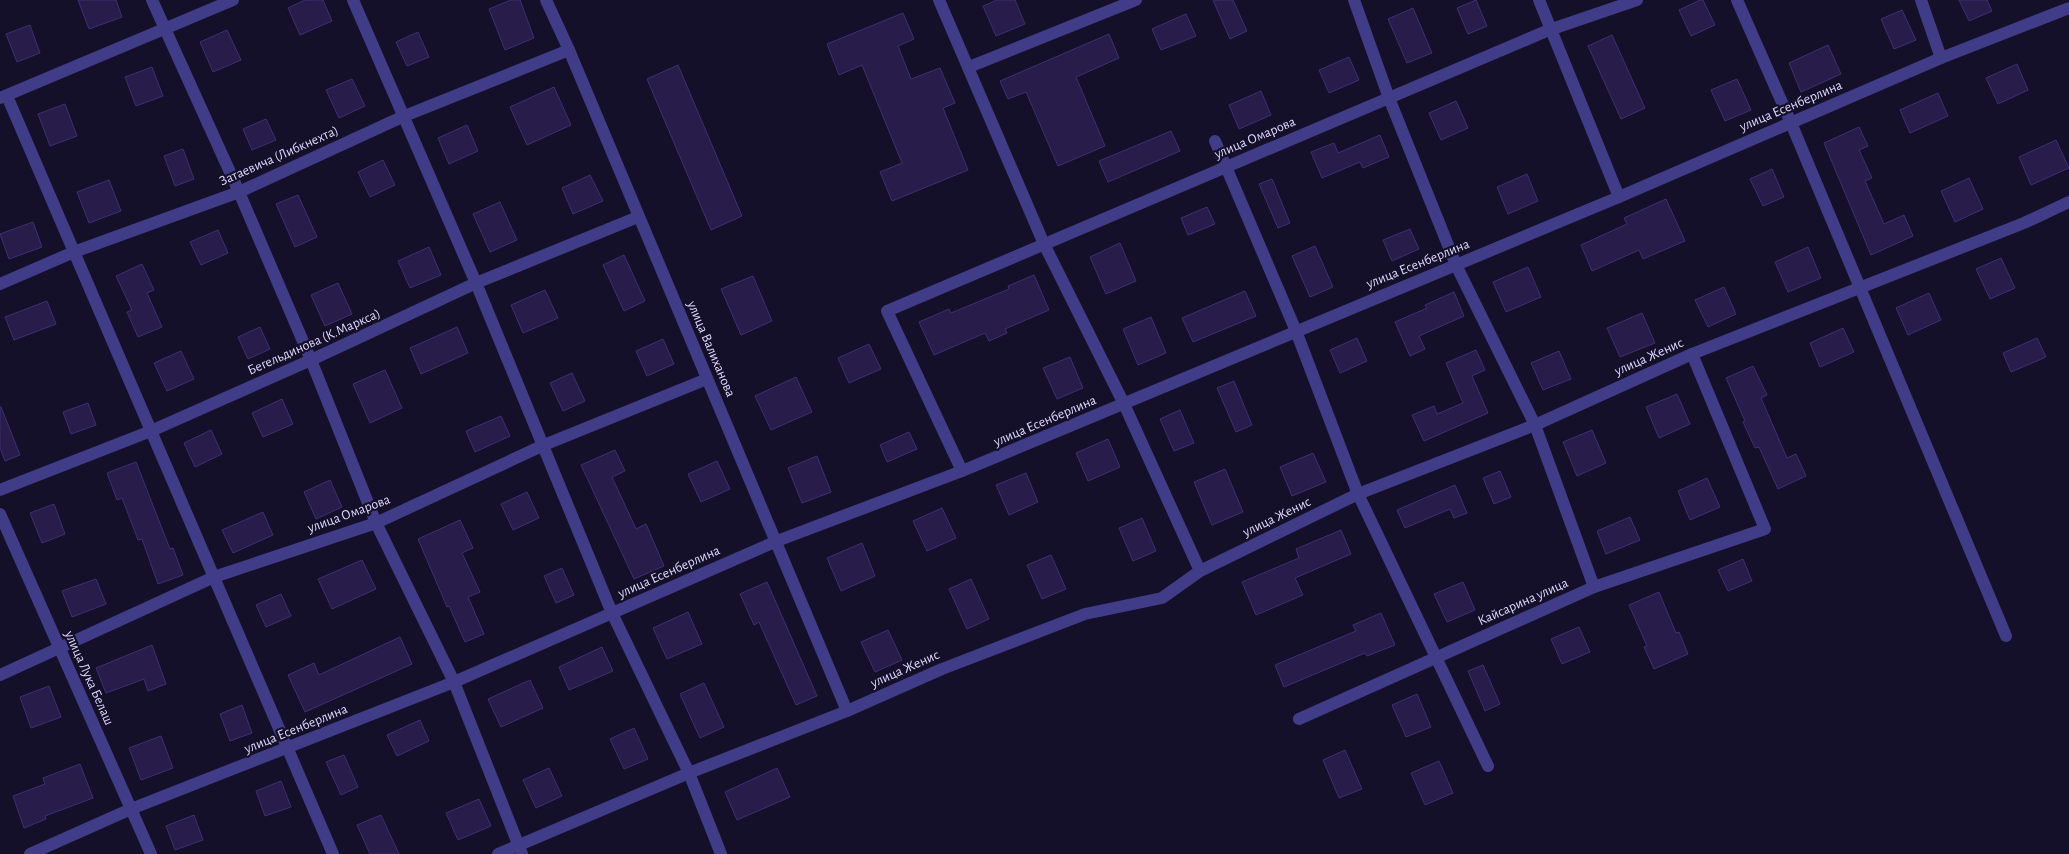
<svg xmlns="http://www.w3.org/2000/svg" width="2069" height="854" viewBox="0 0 2069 854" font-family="'Alegreya Sans',sans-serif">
	<rect width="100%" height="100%" fill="#151029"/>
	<g fill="#271c4a" stroke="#3f2f75">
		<path d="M78,0H116L122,17L89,29Z"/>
		<path d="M305,0H323L332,21L300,35L288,8Z"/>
		<path d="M511,0H520L534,38L505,50L489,9Z"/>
		<path d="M997,0H1015L1025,24L996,36L983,6Z"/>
		<path d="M1213,0H1233L1247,31L1230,39Z"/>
		<path d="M1476,0L1487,26L1468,34L1457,8Z"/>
		<path d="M1700,0H1703L1715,25L1691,36L1679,10Z"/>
		<path d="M1959,0H1987L1992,11L1969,21Z"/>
		<path d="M1413,8L1432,53L1407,63L1388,19Z"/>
		<path d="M1902,10L1916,40L1894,49L1881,19Z"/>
		<path d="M903,13L914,39L898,46L911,79L940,68L955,103L943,108L968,170L892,201L880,172L902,163L862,65L839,75L827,44Z"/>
		<path d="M1186,14L1196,36L1161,50L1152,29Z"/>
		<path d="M30,25L40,53L17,62L6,34Z"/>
		<path d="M227,30L241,60L213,72L200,42Z"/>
		<path d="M418,32L429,57L407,66L396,42Z"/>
		<path d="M1109,34L1119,58L1076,77L1105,146L1058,166L1026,92L1008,99L1000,81Z"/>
		<path d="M1612,35L1645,108L1621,119L1588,46Z"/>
		<path d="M1828,45L1841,74L1801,92L1789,63Z"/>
		<path d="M1349,57L1359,80L1329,93L1319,70Z"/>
		<path d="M2017,64L2028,90L1998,104L1986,78Z"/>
		<path d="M678,65L742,216L711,230L647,79Z"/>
		<path d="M152,67L163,96L136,106L125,77Z"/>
		<path d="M352,79L365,106L339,118L326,90Z"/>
		<path d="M1737,79L1751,110L1725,121L1711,90Z"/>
		<path d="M554,87L571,125L527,145L510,107Z"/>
		<path d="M1261,91L1271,115L1239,129L1229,105Z"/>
		<path d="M1938,93L1948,116L1910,133L1900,110Z"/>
		<path d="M1456,101L1468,128L1441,140L1429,113Z"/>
		<path d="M65,104L77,136L50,146L38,114Z"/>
		<path d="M266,119L276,140L252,150L243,129Z"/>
		<path d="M467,125L478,151L449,164L438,138Z"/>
		<path d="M1859,127L1868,146L1859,150L1872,178L1865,181L1884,224L1904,215L1913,236L1871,255L1824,143Z"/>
		<path d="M1171,131L1180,151L1108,182L1099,161Z"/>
		<path d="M1380,135L1389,157L1363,168L1360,162L1322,178L1311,152L1334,143L1338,153Z"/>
		<path d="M2056,140L2069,168L2031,185L2019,157Z"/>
		<path d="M183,149L194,179L175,186L164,156Z"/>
		<path d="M383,160L395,185L370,197L358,172Z"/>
		<path d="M1772,169L1784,197L1763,206L1750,179Z"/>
		<path d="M1527,174L1538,201L1508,214L1497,187Z"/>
		<path d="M590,175L603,201L573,214L562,188Z"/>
		<path d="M1969,178L1983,209L1955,222L1941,191Z"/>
		<path d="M1272,179L1290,223L1278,228L1259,184Z"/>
		<path d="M109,180L121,211L89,223L77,192Z"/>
		<path d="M298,195L317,237L295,247L276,204Z"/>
		<path d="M1666,199L1685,241L1643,259L1639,250L1592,271L1581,245L1627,224L1624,218Z"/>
		<path d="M500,202L517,240L490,252L473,214Z"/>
		<path d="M1207,207L1215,224L1188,235L1181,218Z"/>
		<path d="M33,222L42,247L9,259L0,234Z"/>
		<path d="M1410,229L1419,249L1392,261L1383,240Z"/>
		<path d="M218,230L228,253L201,265L190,242Z"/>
		<path d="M1120,243L1136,281L1106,294L1090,257Z"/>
		<path d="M1315,246L1333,287L1310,297L1292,256Z"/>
		<path d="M429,247L441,275L410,288L398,261Z"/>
		<path d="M1808,247L1821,278L1788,292L1775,262Z"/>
		<path d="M624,255L645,301L624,311L603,265Z"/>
		<path d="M2001,258L2015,288L1990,299L1976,269Z"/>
		<path d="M142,264L154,290L147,293L162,327L138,337L127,312L132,310L116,276Z"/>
		<path d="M1528,267L1541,297L1506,312L1493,282Z"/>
		<path d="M1034,275L1049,310L1005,329L1007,333L989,341L985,333L934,355L919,322L949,309L951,313L1009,289L1008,286Z"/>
		<path d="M753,276L772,321L741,335L721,289Z"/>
		<path d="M338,283L352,314L325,326L311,295Z"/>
		<path d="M1724,287L1736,314L1708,327L1695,300Z"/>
		<path d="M545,290L558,318L523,333L511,305Z"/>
		<path d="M1245,291L1256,316L1193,342L1182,318Z"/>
		<path d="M1454,292L1464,316L1419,336L1425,349L1410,356L1395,322L1427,308L1425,305Z"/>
		<path d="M1929,293L1941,320L1908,335L1896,308Z"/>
		<path d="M47,301L56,324L14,340L5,317Z"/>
		<path d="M1642,313L1655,343L1620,357L1607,328Z"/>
		<path d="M1151,317L1166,353L1138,365L1123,329Z"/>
		<path d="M260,327L270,349L248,359L238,337Z"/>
		<path d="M457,327L468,353L421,374L410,348Z"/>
		<path d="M1843,328L1854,352L1820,367L1810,343Z"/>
		<path d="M1357,338L1367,361L1340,373L1330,350Z"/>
		<path d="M2037,338L2046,357L2011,372L2003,353Z"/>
		<path d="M663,339L674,364L647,376L636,351Z"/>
		<path d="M869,344L881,369L849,383L838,358Z"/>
		<path d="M1476,350L1485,370L1472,376L1488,413L1424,441L1412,415L1434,406L1437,414L1463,403L1446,363Z"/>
		<path d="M181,351L194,379L167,391L154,363Z"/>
		<path d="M1559,351L1571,379L1543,390L1531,363Z"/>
		<path d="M1070,357L1083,388L1057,399L1043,368Z"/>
		<path d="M1753,366L1767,395L1761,398L1787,458L1796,454L1806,476L1778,489L1759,447L1755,448L1743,422L1745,421L1726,378Z"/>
		<path d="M385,370L402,408L370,423L353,384Z"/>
		<path d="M572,373L585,401L563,411L550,383Z"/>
		<path d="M796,377L812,412L771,430L755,396Z"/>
		<path d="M1234,381L1252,425L1236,432L1217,388Z"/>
		<path d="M1677,394L1690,424L1659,438L1646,407Z"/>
		<path d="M282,399L293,424L263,437L252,413Z"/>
		<path d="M88,403L96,425L71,434L63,412Z"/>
		<path d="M0,407H1L20,455L5,461L0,448Z"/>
		<path d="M1180,410L1194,443L1174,451L1160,419Z"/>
		<path d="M501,416L510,436L475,452L466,431Z"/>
		<path d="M211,430L222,454L195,467L184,443Z"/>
		<path d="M1592,430L1606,463L1577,476L1563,442Z"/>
		<path d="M909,432L917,449L887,462L880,445Z"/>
		<path d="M1108,439L1120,467L1088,481L1076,453Z"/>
		<path d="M615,450L625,471L612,477L636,529L646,524L664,566L634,579L581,465Z"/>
		<path d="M1313,453L1326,482L1292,496L1280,467Z"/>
		<path d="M817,456L831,492L802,503L788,468Z"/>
		<path d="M717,461L730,489L701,502L688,474Z"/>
		<path d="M136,462L170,549L173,548L183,575L158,584L142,539L138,540L122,498L117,500L107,473Z"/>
		<path d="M1225,469L1243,512L1212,525L1194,482Z"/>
		<path d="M1500,471L1511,497L1494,504L1483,478Z"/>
		<path d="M1026,473L1038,502L1009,515L996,485Z"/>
		<path d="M1707,478L1720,507L1690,520L1678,491Z"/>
		<path d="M330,480L342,507L316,519L304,492Z"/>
		<path d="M1455,485L1467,513L1454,518L1450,509L1405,528L1397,510Z"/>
		<path d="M527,492L539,518L513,530L501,504Z"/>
		<path d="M54,504L65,534L42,543L30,513Z"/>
		<path d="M942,508L956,538L927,551L913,521Z"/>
		<path d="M263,512L273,535L233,553L222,530Z"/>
		<path d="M1630,517L1640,540L1606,554L1597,531Z"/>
		<path d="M1142,518L1156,551L1133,561L1119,528Z"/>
		<path d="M460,520L473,548L462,553L480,592L468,597L484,634L465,642L449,606L447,607L418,539Z"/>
		<path d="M1341,530L1351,554L1295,578L1303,595L1256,615L1242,582L1299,558L1296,549Z"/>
		<path d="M862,543L875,576L841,591L827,558Z"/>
		<path d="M1051,555L1066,589L1042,599L1027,565Z"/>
		<path d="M1743,559L1752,581L1728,591L1718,570Z"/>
		<path d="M362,560L376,589L332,609L318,579Z"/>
		<path d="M562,568L574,595L556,603L544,576Z"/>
		<path d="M96,579L106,604L72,617L62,591Z"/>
		<path d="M971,579L989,619L967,629L949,589Z"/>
		<path d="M767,582L817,696L796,705L759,622L754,625L740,594Z"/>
		<path d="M1463,582L1475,610L1447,622L1434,594Z"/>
		<path d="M1659,592L1676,633L1679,632L1688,654L1654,669L1644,647L1647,646L1629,605Z"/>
		<path d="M281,594L291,616L266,627L256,605Z"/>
		<path d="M688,612L702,644L667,659L653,628Z"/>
		<path d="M1381,613L1395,645L1367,656L1365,653L1284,687L1275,665L1356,631L1353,625Z"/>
		<path d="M1579,627L1590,652L1562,664L1551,639Z"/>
		<path d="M888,630L902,660L875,672L861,642Z"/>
		<path d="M400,637L412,664L305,712L288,675L314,663L319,675Z"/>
		<path d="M152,645L166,684L148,691L144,679L106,693L96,668Z"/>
		<path d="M602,647L613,671L569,690L559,667Z"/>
		<path d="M1483,665L1500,704L1485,711L1468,671Z"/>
		<path d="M530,680L543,708L501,727L488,699Z"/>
		<path d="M704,683L724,727L700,738L680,694Z"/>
		<path d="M49,686L61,717L31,728L20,697Z"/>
		<path d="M1417,694L1431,727L1406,737L1392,705Z"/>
		<path d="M242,705L252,733L230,741L220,714Z"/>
		<path d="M420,720L429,741L397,756L387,735Z"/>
		<path d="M634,728L648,759L624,769L610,739Z"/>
		<path d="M161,736L173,768L141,780L129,748Z"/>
		<path d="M1345,750L1362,789L1339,798L1323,760Z"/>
		<path d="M344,755L358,787L341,795L326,762Z"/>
		<path d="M1439,761L1453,793L1425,805L1411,773Z"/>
		<path d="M80,764L93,798L45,816L46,819L24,828L13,796L45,784L43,778Z"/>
		<path d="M549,768L562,796L536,808L523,780Z"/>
		<path d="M777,768L790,797L737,820L725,792Z"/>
		<path d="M281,781L291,807L265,816L256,791Z"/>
		<path d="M479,799L491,826L458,840L446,813Z"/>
		<path d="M194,815L203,840L175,850L166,826Z"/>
		<path d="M381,815L399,854H370L357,825Z"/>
	</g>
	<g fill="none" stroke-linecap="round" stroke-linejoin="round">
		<g stroke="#413c87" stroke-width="12">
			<path d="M152,0L239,192L311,360L376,523L454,682L522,854"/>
			<path d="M353,0L476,283L612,613L689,773L721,854"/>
			<path d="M546,0L569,50L847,711"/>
			<path d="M939,0L1044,244L1124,404L1200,571"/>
			<path d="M1354,0L1389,98L1456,265L1535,425L1594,587"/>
			<path d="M1539,0L1619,197"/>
			<path d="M1737,0L1791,123L2006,636"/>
			<path d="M1921,0L1941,58"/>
			<path d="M969,67L1136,0"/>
			<path d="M7,96L333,854"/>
			<path d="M0,98L233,0"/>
			<path d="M1215,141L1296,331L1358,494L1488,766"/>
			<path d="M0,284L74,252L239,192L402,117L569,50"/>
			<path d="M962,471L887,311L1549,30L1637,0"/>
			<path d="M0,490L151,431L311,360L476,283L638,217"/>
			<path d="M0,514L151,854"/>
			<path d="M0,675L214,577L376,523L544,445L707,379"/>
			<path d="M1299,719L1594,587L1765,529L1692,354"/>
			<path d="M30,854L131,809L454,682L777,541L962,471L1619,197L1941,58L2069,8"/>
			<path d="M498,854L689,773L847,711L942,669L1085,614L1162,598L1200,571L1358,494L1535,425L1692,354L2024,223L2069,202"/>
		</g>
	</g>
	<g text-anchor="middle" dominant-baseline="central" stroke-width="4.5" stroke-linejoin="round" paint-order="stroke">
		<g font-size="14" fill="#ded8ff" stroke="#151029">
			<text transform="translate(1791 106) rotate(-23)">улица Есенберлина</text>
			<text transform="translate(1255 138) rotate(-23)">улица Омарова</text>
			<text transform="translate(279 156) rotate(-24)">Затаевича (Либкнехта)</text>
			<text transform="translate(1418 264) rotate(-22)">улица Есенберлина</text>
			<text transform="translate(314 342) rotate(-24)">Бегельдинова (К.Маркса)</text>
			<text transform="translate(711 349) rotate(67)">улица Валиханова</text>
			<text transform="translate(1649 357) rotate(-24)">улица Женис</text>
			<text transform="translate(1045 421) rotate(-23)">улица Есенберлина</text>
			<text transform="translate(349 514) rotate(-20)">улица Омарова</text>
			<text transform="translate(1277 517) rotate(-26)">улица Женис</text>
			<text transform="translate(669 572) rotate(-24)">улица Есенберлина</text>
			<text transform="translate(1523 602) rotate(-24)">Кайсарина улица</text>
			<text transform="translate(905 669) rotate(-24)">улица Женис</text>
			<text transform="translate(89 678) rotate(66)">улица Лука Белаш</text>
			<text transform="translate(296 729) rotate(-22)">улица Есенберлина</text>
		</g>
	</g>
</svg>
